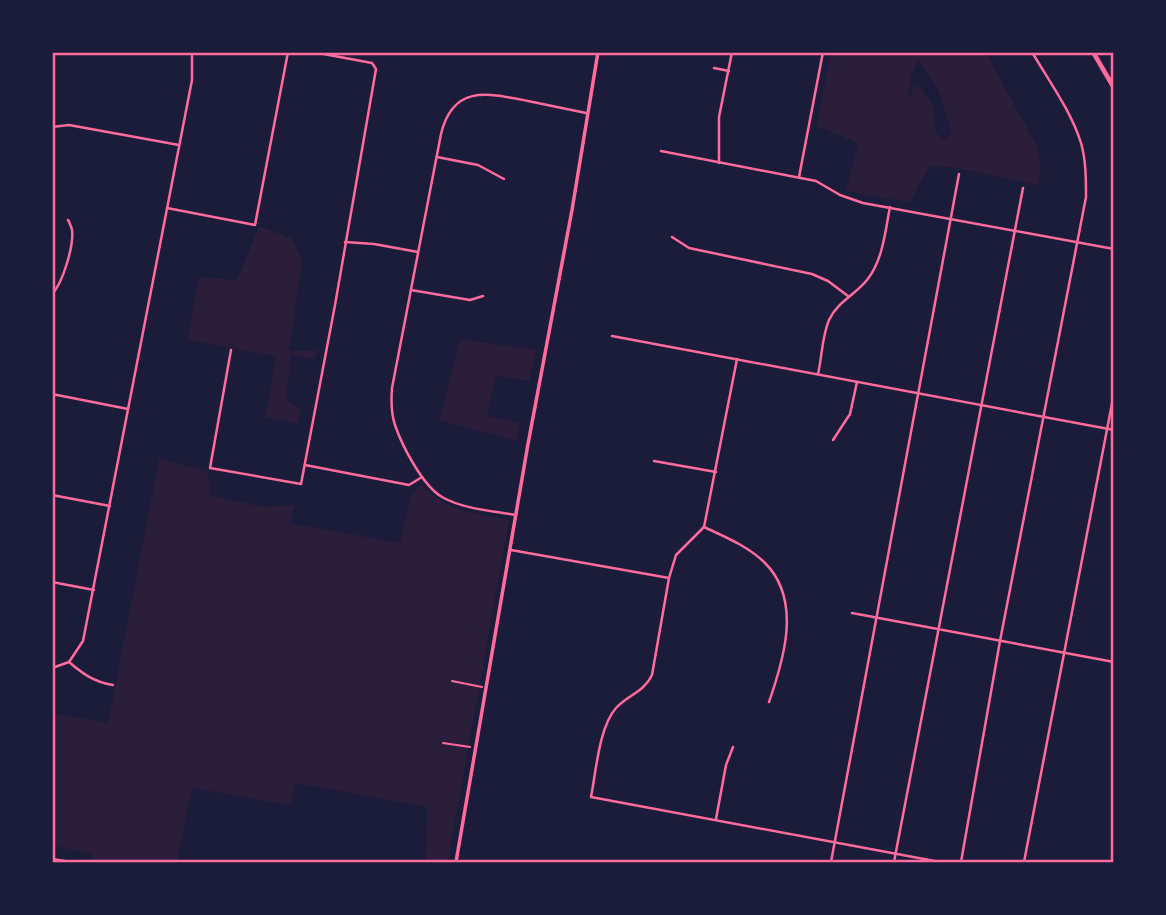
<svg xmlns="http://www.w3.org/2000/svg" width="1166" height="915" viewBox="0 0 1166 915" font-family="'Titillium Web',sans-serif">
	<rect width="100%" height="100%" fill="#1b1b3a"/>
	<g fill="#2a1e3b" fill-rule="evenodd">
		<path d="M830,53H986L1038,148L1041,174L1038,185L951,167L929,166L910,202L869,196L846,190L858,143L817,126ZM918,60C937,82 945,105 951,134L946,140L936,133L933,105L918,85L915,86L908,100L911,77Z"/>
		<path d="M259,226L291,238L301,256V270L289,351H318L314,359L291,355L286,400L301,409L298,424L265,417L276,356L187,340L199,277L237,280Z"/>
		<path d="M460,339L537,350L529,381L496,376L487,416L521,423L516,441L439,420Z"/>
		<path d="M159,458L208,472L210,496L264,507L294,505L290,523L400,543L411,495L421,485C451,513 471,512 509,520L448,862H426L427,807L295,783L291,805L192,788L177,862H91L92,854L53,846L52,713L108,723Z"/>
	</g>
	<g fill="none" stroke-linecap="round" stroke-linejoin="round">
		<g stroke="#ff6b9d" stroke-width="2">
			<path d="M452,681L482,687"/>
			<path d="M443,743L470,747"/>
		</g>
		<g stroke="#ff6b9d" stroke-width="2.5">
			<path d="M714,68L729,71"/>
			<path d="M52,127L69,125L179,145"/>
			<path d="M661,151L816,181L840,195L863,203L1114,249"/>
			<path d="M437,157L478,165L504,179"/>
			<path d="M719,163V117L732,52"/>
			<path d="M799,177L823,52"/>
			<path d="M167,208L255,225L288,52"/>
			<path d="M672,237L689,248L812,274L828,281L848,296"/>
			<path d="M345,242L374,244L418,252"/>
			<path d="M411,290L470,300L483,296"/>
			<path d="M52,294C63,283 74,245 72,230C72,229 69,221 68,220"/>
			<path d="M612,336L1114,430"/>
			<path d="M231,350L210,468L301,484L335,305L376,69L372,63L313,52"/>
			<path d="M818,374C822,357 822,336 829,320C837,302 855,295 867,280C883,260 885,232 890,207"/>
			<path d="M52,394L128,409"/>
			<path d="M833,440L850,414L857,382"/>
			<path d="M654,461L716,472"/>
			<path d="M305,465L409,485L422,477"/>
			<path d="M52,495L110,506"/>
			<path d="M516,515C492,511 463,509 442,497C423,486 402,446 395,425C391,413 391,401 392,388L441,134C453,84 488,93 528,101C547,105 567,109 586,113"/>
			<path d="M704,527L676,555L669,578L652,675C644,692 628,695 616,708C599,727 596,772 591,797L940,862"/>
			<path d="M704,527C725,537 748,546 765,563C802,600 784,659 769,702"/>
			<path d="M704,527L737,359"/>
			<path d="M511,550L669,578"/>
			<path d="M52,582L94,590"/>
			<path d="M852,613L1114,662"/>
			<path d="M69,662C83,674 94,682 113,685"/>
			<path d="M52,668L69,662L83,641L192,80V52"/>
			<path d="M716,819L726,765L733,747"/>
			<path d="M52,859L71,862"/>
			<path d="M831,862L959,174"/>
			<path d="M894,862L1023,188"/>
			<path d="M961,862L1000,641L1086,197C1086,179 1086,160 1081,143C1071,111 1049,81 1032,52"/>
			<path d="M1024,862L1114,393"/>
		</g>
		<path stroke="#ff6b9d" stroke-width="3.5" d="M456,862L528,444L572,210L598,52"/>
		<path stroke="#ff6b9d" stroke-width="4.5" d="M1093,52L1114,88"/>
	</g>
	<rect width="1166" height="915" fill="none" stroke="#1b1b3a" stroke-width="108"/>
	<rect x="54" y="54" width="1058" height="807" fill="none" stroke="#ff6b9d" stroke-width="2.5"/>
</svg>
